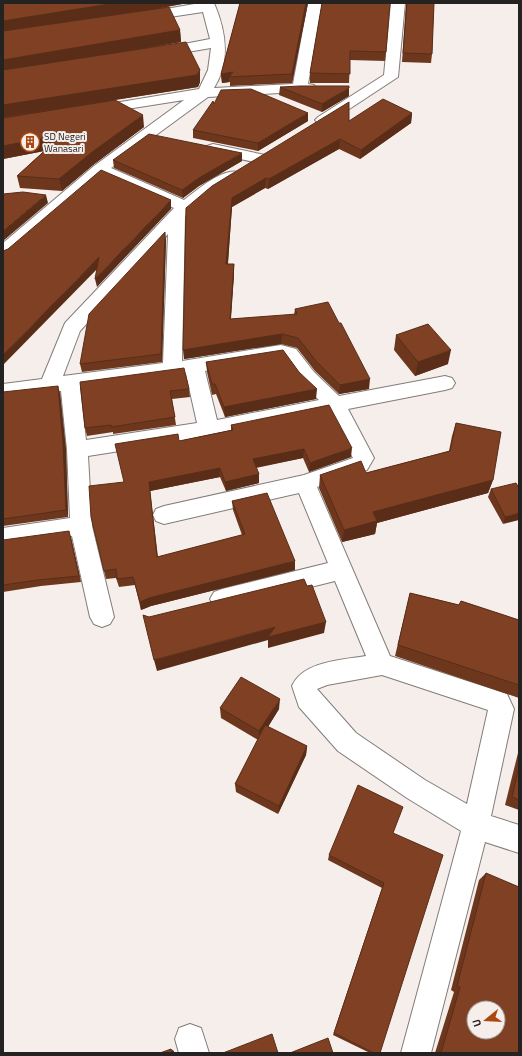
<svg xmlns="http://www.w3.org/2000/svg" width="522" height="1056" viewBox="0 0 522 1056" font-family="'Titillium Web',sans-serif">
	<rect width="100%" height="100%" fill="#f5eeeb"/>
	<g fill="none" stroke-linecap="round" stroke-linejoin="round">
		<defs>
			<g id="minor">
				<path d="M200,3H214C226,31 231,61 214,88L293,84L308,3H322L308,84L314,85L316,88L314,91L208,97L111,168L184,200C196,191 222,168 238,172L240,175L185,216L182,361L281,345L296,349L314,372L339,396L445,376L452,378L455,383L452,388L445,390L348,409L374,458L367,470L317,487L390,656L507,694L514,709L491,816L519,825V853L485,842L431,1053H401L461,831L407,798L338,751L299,707L292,686C303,661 342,660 366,656L335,581L222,609L214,606L210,599L214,592L222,589L328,563L299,493L164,524L156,521L153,515L156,509L164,506L304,475L353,458L329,413L209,437L88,456L92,526L114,617L110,624L102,627L94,624L90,617L72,536L3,546V528L70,518L67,450L61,391L3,398V384L42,379L65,323L174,208L102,176L9,256L3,258V243L94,166L184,100L95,114L90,113L88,110L90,107L199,89L208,70L211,48L158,57L153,56L151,53L153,50L158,49L210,39L203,12L143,21L138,20L136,17L138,14L143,13ZM168,234L163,363L63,376L80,331ZM283,359L300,382L319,400L217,420L205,371ZM186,374L197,423L86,440L80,388ZM382,675L488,710L467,804L425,780L356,733L317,689L327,685Z"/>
				<path d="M391,3H405L398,77L328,123H318L315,120L318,117L384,75Z"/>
				<path d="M213,144L265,155L267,158L265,161L259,163L207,152L205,149L207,146Z"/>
				<path d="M190,1024L201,1028L209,1053H179L175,1039L179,1028Z"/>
			</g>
		</defs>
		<use href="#minor" stroke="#827c79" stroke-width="2"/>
		<use href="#minor" fill="#fff" fill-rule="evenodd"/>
	</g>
	<g fill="#6d371e">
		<path d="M3,3L182,4L162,8L180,30L181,42L146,48L200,70V82L198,87L115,100L144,127L93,165L62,191L20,188L17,176L44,151L3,159Z"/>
		<path d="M240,3H308L292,83L230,86V82L222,83L221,74Z"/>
		<path d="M322,3L386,52L385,61L350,60L349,83H310V73Z"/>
		<path d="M406,3H434L432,54L431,63L402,62Z"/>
		<path d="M280,87L349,96L322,112L279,95Z"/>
		<path d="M214,104L308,121L258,151L193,138V130Z"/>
		<path d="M412,113L411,123L360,159L339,149L268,189L265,188L232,207L228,264H234V274L231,319L294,315L295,309L369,389L339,394L315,371L297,348L281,344L184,359L186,208L349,121Z"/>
		<path d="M113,160L242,161L199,186L183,198L114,168Z"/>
		<path d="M166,240L162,362L82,372L80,364Z"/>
		<path d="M396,335L448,364L415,376L394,350Z"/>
		<path d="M206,362L299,372L316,399L225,417L216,394L212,395L207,372Z"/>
		<path d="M80,382L189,389L190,397L172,399L176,425L113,434V432L87,436L85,428Z"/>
		<path d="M3,392L60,393L66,450L68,517L3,526Z"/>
		<path d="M456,423L493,480L488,493L377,523L375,534L342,542L319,488L320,475L366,473L449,451L452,436Z"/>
		<path d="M231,425L351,457L309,472L303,458L256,468L259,483L226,491L220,477L150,491L158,557L242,535L233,510L232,501L295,570L151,606L141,610L135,585L119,587L116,578L106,579L104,571L124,482L179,441L231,430Z"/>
		<path d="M519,488L503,524L488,497L491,489Z"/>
		<path d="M71,538L81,582L41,586L3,592V540Z"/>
		<path d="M410,593L459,605L461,601L519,620V698L395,656Z"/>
		<path d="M220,708L279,709L268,727L307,746L306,755L278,814L236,792L235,784L258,740L221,718Z"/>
		<path d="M519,749V810L505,805Z"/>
		<path d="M393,833L380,1053H370L333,1035L382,888L328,860L329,855Z"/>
		<path d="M486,873L519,1053H435L454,992L451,990L479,880Z"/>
	</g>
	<g fill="#592d18">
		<path d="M116,3H182V4L3,34V21Z"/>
		<path d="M306,3H308L292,83V74Z"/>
		<path d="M180,30L181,42L3,73V60Z"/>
		<path d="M200,70V82L198,87L3,117V105Z"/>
		<path d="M233,72L229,77V82L222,83L221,74Z"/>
		<path d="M349,88V96L322,112V104Z"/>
		<path d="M308,113V121L258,151V143Z"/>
		<path d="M412,113L411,123L360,159L361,150Z"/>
		<path d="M143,115L144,127L93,165L62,191L59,179L91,153Z"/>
		<path d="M62,135L65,147L3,159V146Z"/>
		<path d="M340,139L339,149L268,189L269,179Z"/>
		<path d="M242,153V161L199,186L183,198L182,190L199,178Z"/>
		<path d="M266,178L265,188L232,207L227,274L226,264L232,198Z"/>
		<path d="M46,195L48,203L3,241V231Z"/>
		<path d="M171,200V209L97,287L95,279Z"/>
		<path d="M165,232L166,240L162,362L161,354Z"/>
		<path d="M99,257L101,265L3,365V355Z"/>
		<path d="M234,264V274L230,329V319Z"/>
		<path d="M282,334L281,344L184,359L183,350Z"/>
		<path d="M451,350L448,364L415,376L418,362Z"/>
		<path d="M370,379L369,389L339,394L340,385Z"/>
		<path d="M58,386L60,393L66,450L68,517L66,510Z"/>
		<path d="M317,389L316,399L225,417L224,407Z"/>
		<path d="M352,448L351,457L309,472L310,463Z"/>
		<path d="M304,449L303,458L253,468V459Z"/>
		<path d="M220,468V477L150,491L158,566L157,557L149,482Z"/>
		<path d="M259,474V483L226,491L225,482Z"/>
		<path d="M493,480L488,493L377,523L375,534L342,542L344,530L373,512Z"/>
		<path d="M519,513V520L503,524L505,517Z"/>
		<path d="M69,531L71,538L81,582L79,576Z"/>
		<path d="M295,561V570L151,606L141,610L140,602L149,598Z"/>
		<path d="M326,622L324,633L268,648V640L157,671L154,660L275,627Z"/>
		<path d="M280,699L279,709L259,741V731Z"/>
		<path d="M307,746L306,755L278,814L279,806Z"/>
		<path d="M171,1049L174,1051V1053H172Z"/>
	</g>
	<g fill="#7f4023" stroke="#592d18" fill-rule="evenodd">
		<path d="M3,3H116L3,21Z"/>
		<path d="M240,3H306L292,74L229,77L233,72L221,74Z"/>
		<path d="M322,3H390L386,52L350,51V74L310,73Z"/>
		<path d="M407,3H434L432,54L403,53Z"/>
		<path d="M169,7L180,30L3,60V31Z"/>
		<path d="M186,42L200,70L197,75L3,105V70Z"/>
		<path d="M300,86H349V88L322,104L280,87Z"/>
		<path d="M251,89L308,113L258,143L193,130L213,101L214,104L221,90Z"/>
		<path d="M383,99L412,113L361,150L340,139L269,179L266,178L232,198L226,264H234L230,319L297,314L295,309L328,302L339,323H341L370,379L340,385L316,361L298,338L282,334L183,350L186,208L212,186L349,102V121Z"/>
		<path d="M115,100L143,115L91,153L59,179L17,176L62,135L3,146V118Z"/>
		<path d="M149,134L242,153L199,178L182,190L113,160Z"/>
		<path d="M101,170L171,200L95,279L99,257L3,355V251L8,249Z"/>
		<path d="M23,192L46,195L3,231V194Z"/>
		<path d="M165,232L161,354L80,364L89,314Z"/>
		<path d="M428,324L451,350L418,362L396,335Z"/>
		<path d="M283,350L299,372L317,389L224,407L215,384H212L206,362Z"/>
		<path d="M184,368L189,389L170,391L175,417L111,427V425L85,428L80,382Z"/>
		<path d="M58,386L63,443L66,510L3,519V392Z"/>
		<path d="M329,405L352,448L310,463L304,449L253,459L259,474L225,482L220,468L149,482L157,557L245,534L232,501L267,493L295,561L149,598L140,602L133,577L117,579L116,569L104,571L91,517L89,486L124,482L115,444L178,434L179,441L233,430L231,425Z"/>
		<path d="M456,423L501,432L493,480L373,512L377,521L344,530L320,475L361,461L366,473L450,451Z"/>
		<path d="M516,483L519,488V513L505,517L491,489Z"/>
		<path d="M69,531L79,576L38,580L3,585V540Z"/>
		<path d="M304,579L307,586L312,585L326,622L268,637L275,627L154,660L143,615L149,617Z"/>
		<path d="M410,593L459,605L461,601L519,620V685L398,645Z"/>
		<path d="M241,677L280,699L259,731L220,708Z"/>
		<path d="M265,725L307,746L279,806L235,784Z"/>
		<path d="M519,767V800L512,797Z"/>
		<path d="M358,785L403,807L393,833L443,855L380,1053H374L334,1033L384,883L329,855Z"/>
		<path d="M486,873L519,887V1053H441L460,987L457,986ZM474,1008H498V1032H474Z"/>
		<path d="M272,1034L278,1053H223Z"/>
		<path d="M328,1038L333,1053H290Z"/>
		<path d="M171,1049L172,1053H160Z"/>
	</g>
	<defs>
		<symbol id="building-ring" viewBox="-11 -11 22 22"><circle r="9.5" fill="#f5eeeb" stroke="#ab480f" stroke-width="1.5"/><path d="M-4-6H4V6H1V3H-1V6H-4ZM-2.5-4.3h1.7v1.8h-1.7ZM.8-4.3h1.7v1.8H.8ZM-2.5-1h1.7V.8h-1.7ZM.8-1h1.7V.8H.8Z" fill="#ab480f"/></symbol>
	</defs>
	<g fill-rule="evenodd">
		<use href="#building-ring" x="19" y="131" width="22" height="22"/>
	</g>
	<g text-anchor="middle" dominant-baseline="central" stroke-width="4" stroke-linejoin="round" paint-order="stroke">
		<g font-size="10" fill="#252322" stroke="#f5eeeb" text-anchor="start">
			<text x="44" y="136">SD Negeri<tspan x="44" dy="12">Wanasari</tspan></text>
		</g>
	</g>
	<rect width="522" height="1056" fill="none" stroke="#252322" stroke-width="8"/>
	<g transform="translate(486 1020) rotate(252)"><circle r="19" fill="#f5eeeb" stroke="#a29d9b"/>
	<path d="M0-3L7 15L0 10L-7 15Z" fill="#ab480f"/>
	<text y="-6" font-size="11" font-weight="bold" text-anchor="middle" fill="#252322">U</text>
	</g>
</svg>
